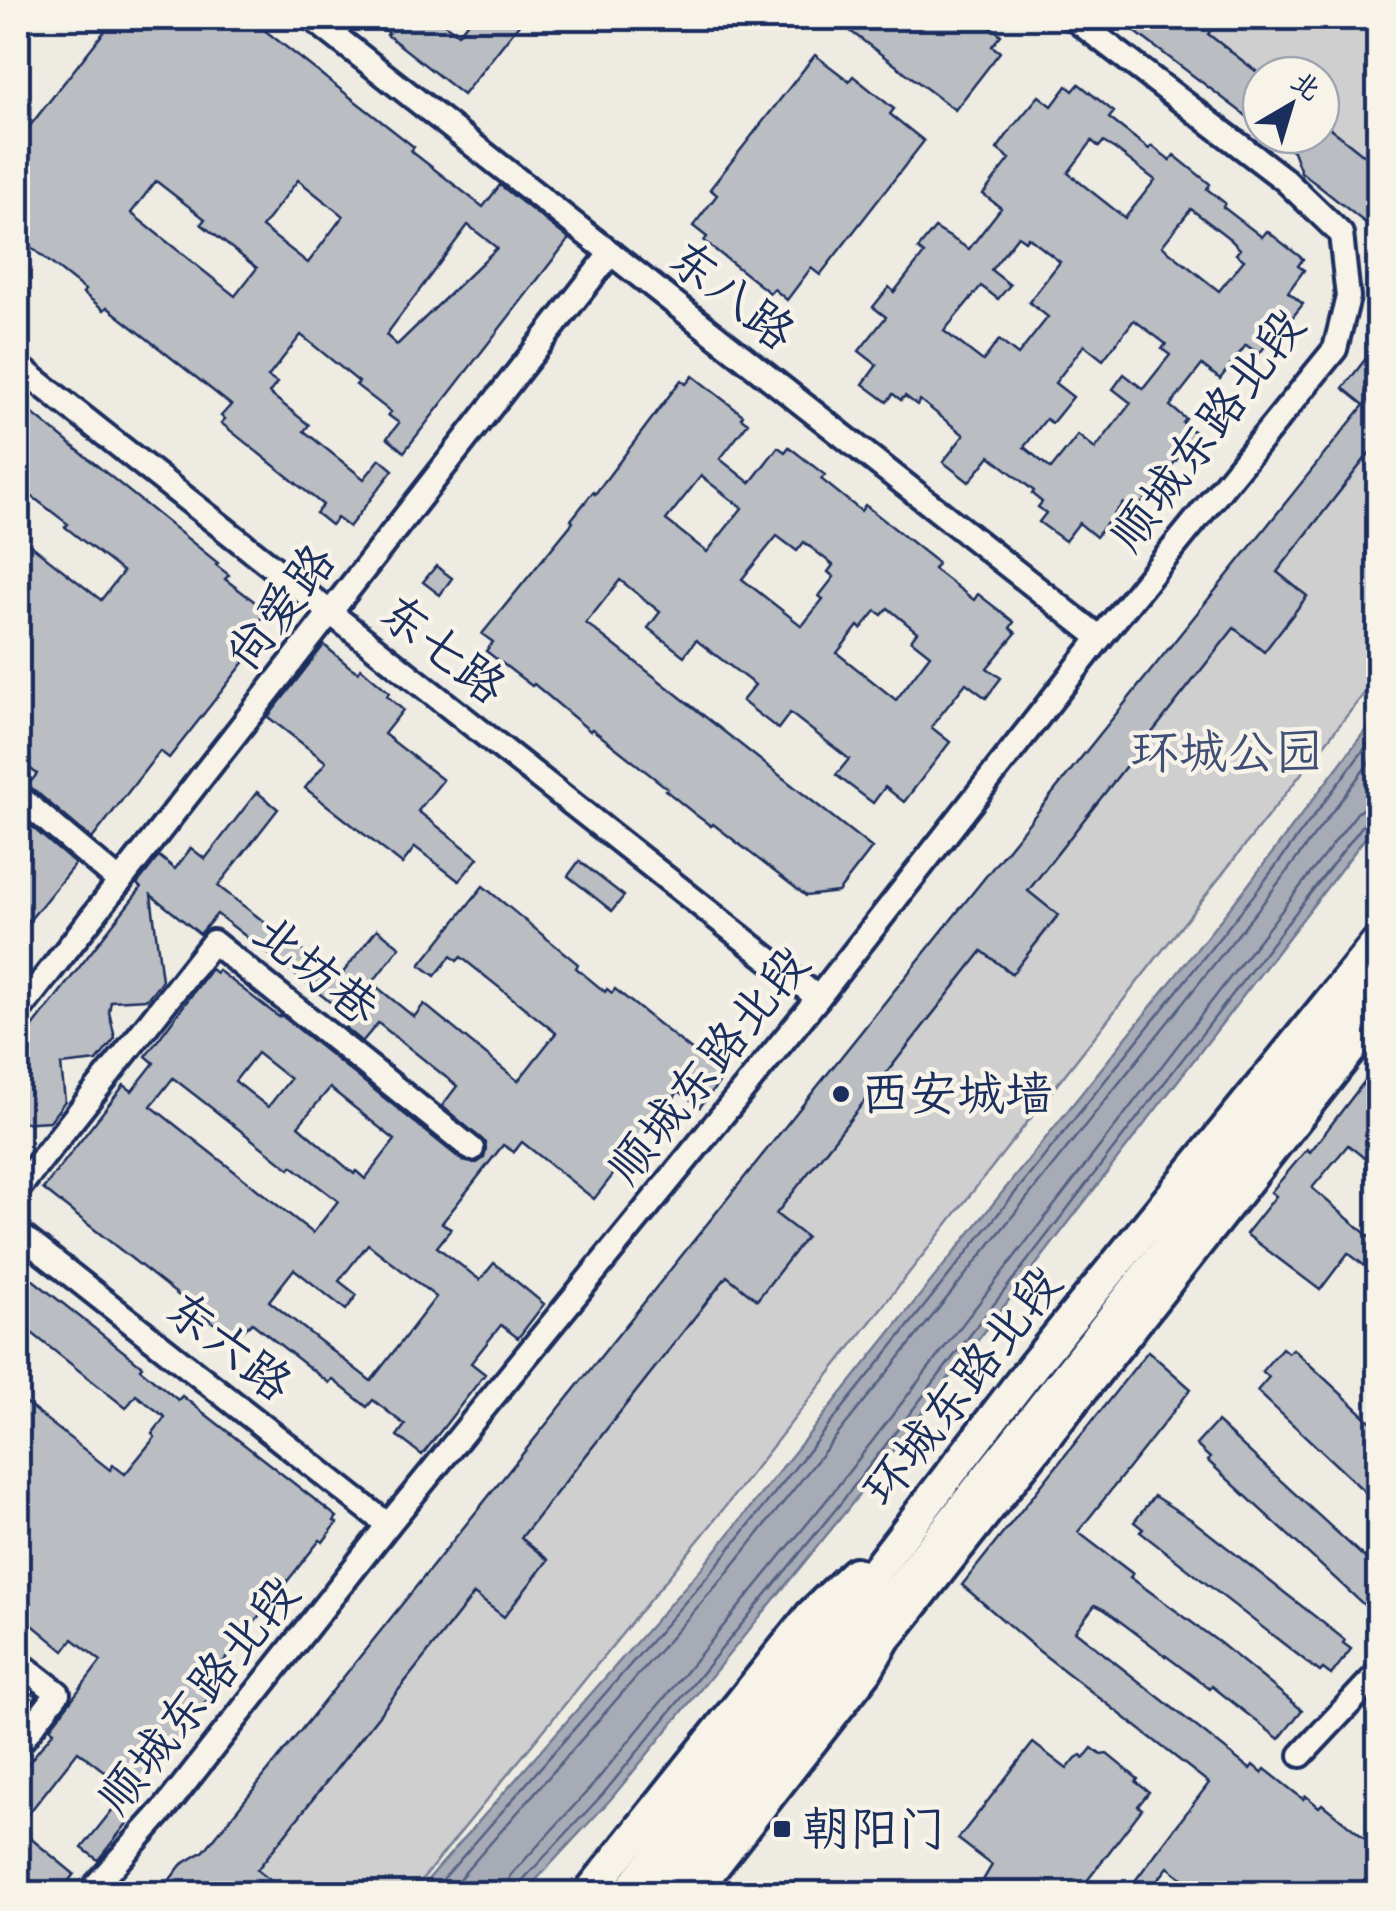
<svg xmlns="http://www.w3.org/2000/svg" width="1396" height="1911" viewBox="0 0 1396 1911" font-family="Caveat,'LXGW WenKai TC',sans-serif">
	<rect width="100%" height="100%" fill="#eeebe2"/>
	<filter id="ink" filterUnits="userSpaceOnUse"><feTurbulence type="fractalNoise" baseFrequency=".01" numOctaves="2"/><feDisplacementMap in="SourceGraphic" scale="20" xChannelSelector="R" yChannelSelector="G"/><feConvolveMatrix kernelMatrix="1 2 1 2 8 2 1 2 1" color-interpolation-filters="sRGB"/></filter>
	<g filter="url(#ink)">
		<g fill="#cfcfcf" stroke="#757f96" stroke-width="2.5">
			<path d="M1220,18H1378V166L1321,121V75H1261L1208,34Z"/>
			<path d="M1378,442V676L710,1526L411,1893H285L257,1870L474,1594L504,1616L548,1560L521,1538L727,1276L757,1299L805,1238L776,1214L982,951L1012,974L1058,916L1028,891L1234,628L1264,651L1307,597L1277,572Z"/>
		</g>
		<path fill="#a6abb5" stroke="#6e7992" stroke-width="2.5" d="M1378,714V821L847,1510L610,1800L524,1893H416L705,1564L1245,889Z"/>
		<g fill="none" stroke-linecap="round" stroke-linejoin="round">
			<g stroke="#536181" stroke-width="2.5">
				<path d="M430,1894L713,1570L1253,896L1378,731"/>
				<path d="M446,1894L723,1578L1263,903L1378,751"/>
				<path d="M505,1894L511,1875L593,1785L830,1496L1357,813L1367,805L1378,804"/>
				<path d="M518,1894L520,1883L603,1794L840,1504L1366,821L1378,816"/>
			</g>
		</g>
		<g fill="#babdc2" stroke="#1b2f5e" stroke-width="2.5" fill-rule="evenodd">
			<path d="M115,18H249L414,147L411,151L483,207L500,185L569,239L404,452L387,438L399,423L388,415L391,412L356,385L359,382L301,335L268,377L277,383L269,393L309,425L304,431L364,479L380,459L393,470L349,527L337,518L331,525L316,513L323,505L221,423L225,419L221,416L231,405L107,307L104,310L83,293L85,290L18,237V141ZM298,180L343,216L308,263L262,227ZM156,181L205,219L201,224L257,268L235,296L131,213ZM468,225L497,248L397,345L386,335Z"/>
			<path d="M370,18H437L458,34L471,18H524L463,95L387,35L389,33Z"/>
			<path d="M833,18H979L1001,35L992,46L1000,52L955,110Z"/>
			<path d="M1117,18H1220L1208,34L1261,75V127Z"/>
			<path d="M815,55L849,81L853,76L894,109L890,114L924,141L820,275L811,268L787,300L774,289L770,293L704,241L707,237L693,226L717,195L710,189Z"/>
			<path d="M1079,84L1114,112L1109,118L1149,149L1152,146L1170,160L1174,155L1210,184L1207,189L1225,203L1223,207L1262,237L1267,231L1303,259L1298,266L1304,270L1288,292L1303,304L1291,319L1288,317L1259,354L1246,345L1220,379L1202,365L1170,406L1186,419L1183,423L1197,434L1135,512L1123,503L1096,537L1079,523L1065,541L1039,522L1046,513L1038,507L1042,502L1032,494L1034,491L990,456L969,482L943,462L964,435L920,400L917,405L905,396L901,400L893,394L887,402L863,384L877,365L859,351L886,317L873,307L889,287L894,292L924,254L918,249L935,228L969,249L1001,208L983,194L1010,159L997,149L1012,128L1039,96L1052,106L1067,86L1073,91ZM1092,141L1099,147L1103,142L1115,149L1155,180L1125,218L1068,173ZM1191,209L1230,239L1240,249L1236,254L1244,260L1219,291L1162,246ZM1018,236L1025,241L1028,237L1060,262L1029,302L1048,317L1018,355L999,340L983,361L944,331L981,286L998,299L1010,285L991,270ZM1134,320L1166,344L1162,349L1170,355L1143,389L1124,374L1113,389L1131,403L1095,449L1078,435L1051,469L1024,447L1046,419L1052,423L1073,397L1055,383L1084,345L1103,360Z"/>
			<path d="M1321,121L1378,166V233L1301,172L1293,151L1271,135H1321Z"/>
			<path d="M1378,343V442L1277,572L1307,596L1264,652L1234,628L1028,891L1058,915L1012,974L982,951L776,1214L806,1237L757,1300L727,1276L521,1538L548,1560L504,1617L474,1594L257,1870L287,1894H159L181,1865L204,1851L1364,405L1343,388Z"/>
			<path d="M693,376L743,415L741,418L748,423L720,459L750,483L778,447L785,452L789,447L825,475L821,479L861,511L865,505L938,563L934,569L974,600L978,594L1014,622L1010,628L1016,633L987,668L1001,678L986,698L966,683L931,727L950,742L904,802L885,787L873,803L836,775L849,759L790,713L778,729L742,701L755,685L696,640L684,656L648,628L660,612L620,580L586,623L872,848L838,892L806,896L713,824L711,826L696,815L665,790L667,788L592,729L590,731L534,684L532,686L486,651L493,642L482,634L573,522L571,520L593,492L595,494L681,380L686,384ZM701,476L742,508L707,552L666,520ZM777,536L797,551L804,542L833,565L828,572L834,577L819,596L823,599L802,626L742,579ZM888,608L917,632L911,640L930,655L896,700L837,653L858,626L861,629L876,611L882,615Z"/>
			<path d="M18,402L218,563L216,565L229,575L225,579L267,611L250,633L261,641L169,758L160,751L92,839L28,785L37,774L18,759V535L101,600L123,572L65,527L68,524L25,491L28,487L18,479Z"/>
			<path d="M436,566L452,578L440,595L423,582Z"/>
			<path d="M324,645L350,667L358,672L361,668L389,692L387,696L403,710L384,734L443,780L418,811L478,858L459,881L415,847L402,864L305,788L326,762L268,717Z"/>
			<path d="M257,792L278,809L218,886L338,979L377,929L400,947L372,983L414,1017L424,1004L518,1081L556,1033L461,957L457,961L451,956L435,976L420,965L483,886L578,964L576,968L605,992L607,989L612,993L615,989L724,1076L700,1107L679,1091L594,1199L522,1142L514,1152L503,1145L442,1223L451,1229L437,1247L480,1280L494,1263L544,1304L518,1338L501,1325L471,1363L485,1374L422,1455L397,1436L405,1425L373,1400L367,1407L332,1379L329,1383L252,1323L234,1339L43,1189L124,1085L132,1091L154,1063L146,1056L211,969L216,973L218,970L279,1017L281,1015L463,1161L477,1163L484,1158L486,1143L442,1106L457,1086L378,1023L362,1042L345,1028L352,1019L217,914L200,934L151,895L162,980L147,999L111,1001L109,1012L115,1038L97,1061L61,1065L65,1101L50,1121L18,1123V1046L141,888L137,884L159,856L175,869L191,848L205,859ZM257,1053L290,1079L268,1107L235,1081ZM173,1078L290,1169L292,1166L338,1201L313,1233L151,1106ZM330,1088L395,1140L365,1179L356,1171L354,1174L298,1126ZM368,1244L436,1297L371,1381L269,1301L294,1269L346,1310L357,1295L339,1281Z"/>
			<path d="M18,815L75,864L29,921L18,912Z"/>
			<path d="M579,861L624,896L612,911L568,876Z"/>
			<path d="M1378,1064V1169L1348,1145L1312,1188L1378,1244V1276L1348,1253L1320,1290L1246,1234L1276,1196L1271,1192L1307,1149L1310,1152Z"/>
			<path d="M18,1268L142,1366L140,1369L178,1400L182,1396L337,1517L334,1521L337,1523L323,1542L320,1540L212,1676L221,1683L191,1720L194,1722L164,1761L159,1757L132,1793L78,1751L18,1827V1776L54,1731L50,1728L101,1661L73,1639L64,1651L18,1613V1397L110,1470L113,1465L125,1474L155,1437L152,1434L165,1417L136,1395L126,1408L18,1322Z"/>
			<path d="M1282,1348L1288,1353L1293,1349L1378,1428V1504L1257,1391L1269,1377L1262,1371Z"/>
			<path d="M1148,1351L1191,1389L1078,1532L1133,1574L1130,1577L1220,1643L1302,1710L1279,1739L1212,1686L1210,1689L1105,1610L1095,1605L1075,1631L1250,1769L1253,1765L1262,1773L1265,1769L1303,1799L1306,1796L1319,1807L1322,1804L1378,1849V1894H1202L1168,1867L1147,1894H1125L1209,1783L1039,1651L962,1585Z"/>
			<path d="M1217,1422L1378,1570V1618L1208,1461L1210,1458L1196,1445Z"/>
			<path d="M1154,1496L1192,1520L1345,1640L1343,1643L1351,1649L1331,1675L1323,1669L1320,1672L1140,1532L1143,1529L1134,1522Z"/>
			<path d="M18,1681L37,1696L26,1710L18,1703Z"/>
			<path d="M1033,1743L1067,1769L1076,1758L1081,1755L1084,1758L1092,1748L1101,1755L1107,1754L1138,1779L1136,1782L1149,1792L1138,1806L1142,1809L1077,1894H975L992,1865L958,1839Z"/>
			<path d="M113,1809L129,1821L98,1860L82,1848Z"/>
			<path d="M18,1828L74,1874L58,1894H18Z"/>
		</g>
		<g fill="none" stroke-linecap="round" stroke-linejoin="round">
			<defs>
				<g id="minor">
					<path d="M312,18L1100,638"/>
					<path d="M18,366L818,998"/>
					<path d="M18,796L120,882"/>
					<path d="M18,1012L611,253"/>
					<path d="M18,1189L213,942L472,1149"/>
					<path d="M18,1233L388,1525"/>
					<path d="M893,1636L1378,1021"/>
					<path d="M18,1662L58,1693L18,1745"/>
					<path d="M1301,1755L1378,1673"/>
					<path d="M88,1894L166,1807L388,1525L818,998L1100,638L1335,349L1348,297L1341,234L1285,180L1073,18"/>
				</g>
				<g id="major">
					<path d="M588,1894L811,1615L855,1573"/>
					<path d="M627,1894L1033,1366L1378,942"/>
					<path d="M659,1894L1378,980"/>
					<path d="M692,1894L866,1671L898,1615"/>
				</g>
			</defs>
			<use href="#minor" stroke="#1b2f5e" stroke-width="30"/>
			<use href="#major" stroke="#1b2f5e" stroke-width="38"/>
			<use href="#minor" stroke="#f7f3e8" stroke-width="22"/>
			<use href="#major" stroke="#f7f3e8" stroke-width="30"/>
		</g>
	</g>
	<g fill="#1b2f5e" stroke="#f7f3e8" stroke-width="4">
		<circle cx="841" cy="1094" r="10"/>
		<rect x="772" y="1819" width="20" height="20" rx="5"/>
	</g>
	<g text-anchor="middle" dominant-baseline="central" stroke-width="9" stroke-linejoin="round" paint-order="stroke">
		<g font-size="48" fill="#1b2f5e" stroke="#f7f3e8">
			<text transform="translate(732 295) rotate(38)">东八路</text>
			<text transform="translate(1207 430) rotate(-53)">顺城东路北段</text>
			<text transform="translate(280 607) rotate(-52)">尚爱路</text>
			<text transform="translate(443 649) rotate(38)">东七路</text>
			<text transform="translate(316 970) rotate(39)">北坊巷</text>
			<text transform="translate(708 1065) rotate(-51)">顺城东路北段</text>
			<text transform="translate(229 1346) rotate(38)">东六路</text>
			<text transform="translate(962 1386) rotate(-52)">环城东路北段</text>
			<text transform="translate(198 1695) rotate(-51)">顺城东路北段</text>
		</g>
		<g font-size="48" fill="#3f4f75" stroke="#f7f3e8">
			<text x="1227" y="752">环城公园</text>
		</g>
		<g font-size="48" fill="#1b2f5e" stroke="#f7f3e8" text-anchor="start">
			<text x="861" y="1094">西安城墙</text>
			<text x="802" y="1829">朝阳门</text>
		</g>
	</g>
	<rect width="1396" height="1911" fill="none" stroke="#f7f3e8" stroke-width="60"/>
	<rect x="30" y="30" width="1336" height="1851" fill="none" stroke="#1b2f5e" stroke-width="4" filter="url(#ink)"/>
	<g transform="translate(1291 105) rotate(38)"><circle r="48" fill="#f7f3e8" stroke="#9fa5b1" stroke-width="2.5"/>
	<path d="M0-8L18 38L0 25L-18 38Z" fill="#1b2f5e"/>
	<text y="-15" font-size="28" font-weight="bold" text-anchor="middle" fill="#1b2f5e">北</text>
	</g>
</svg>
